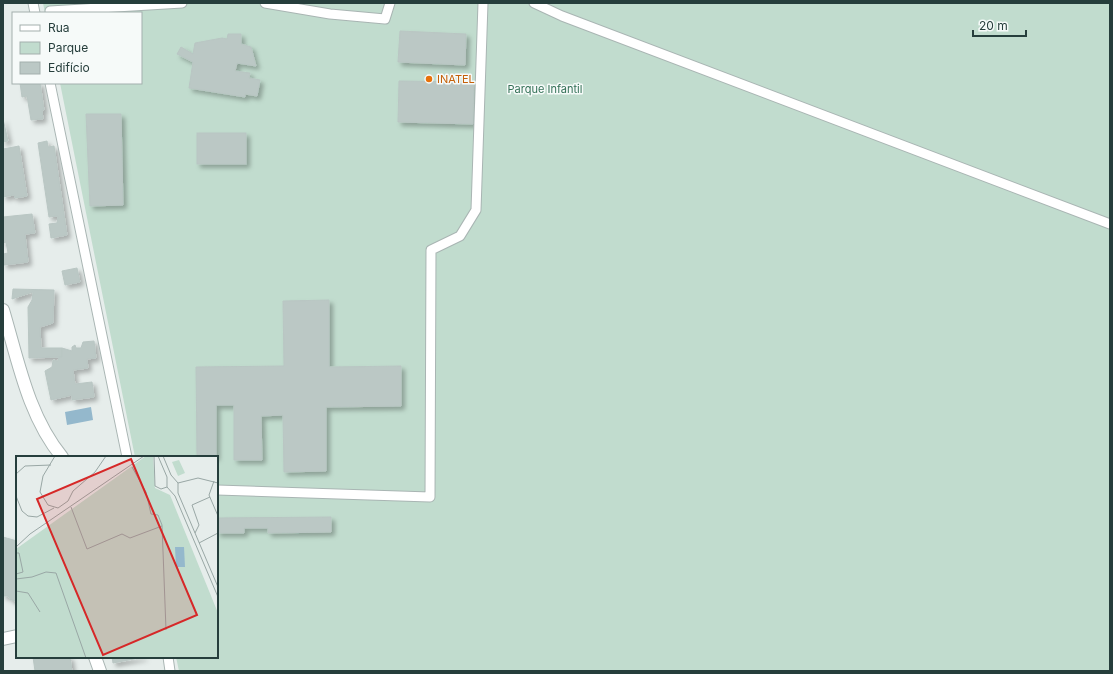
<svg xmlns="http://www.w3.org/2000/svg" width="1113" height="674" viewBox="0 0 1113 674" font-family="Inter,sans-serif">
	<defs>
		<filter id="shadow"><feDropShadow dx="3.5" dy="3.5" stdDeviation="2" flood-color="#0004"/></filter>
	</defs>
	<rect width="100%" height="100%" fill="#e6edeb"/>
	<path fill="#c1dcce" d="M43,3H1110V671H179L176,657H217V457H135L60,83H141V13H45Z"/>
	<path fill="#94b8cc" d="M91,407L93,420L67,425L65,412Z"/>
	<g fill="#bbc8c5" stroke="#b9c6c3" filter="url(#shadow)">
		<path d="M400,31L466,34L465,65L398,62Z"/>
		<path d="M228,34H241V44L251,47L256,66L237,63L235,71L250,73L249,78L260,80L257,96L245,94V97L189,88L193,62L177,54L181,47L193,54L195,43L222,38L227,39Z"/>
		<path d="M399,81L474,82L473,124L398,122Z"/>
		<path d="M20,83H40L44,110H42L43,119L31,120L27,96L22,97Z"/>
		<path d="M86,114H121L123,205L90,206Z"/>
		<path d="M3,119L8,141L3,142Z"/>
		<rect x="197" y="133" width="49" height="31"/>
		<path d="M47,141L48,147L54,146L67,235L51,238L49,224L57,223L58,216L49,217L38,143Z"/>
		<path d="M19,146L27,196L15,198L14,195L3,197V149Z"/>
		<path d="M32,214L35,233L25,234L28,262L4,265L3,254L8,253L6,242L3,243V217Z"/>
		<path d="M77,268L80,282L65,285L62,271Z"/>
		<path d="M13,289L54,290L53,323L40,327L41,348H62V357L29,358L28,307L32,300L33,292L12,299Z"/>
		<path d="M329,300V367L401,366V406L326,407V471L284,472L283,415L261,416L262,460H234V405H216V457H197L196,367L284,366L283,301Z"/>
		<path d="M94,341L96,358L87,359L88,368L73,370L75,384L92,382L94,397L72,400V395L51,400L45,371L52,367L53,360L58,361L59,357H62V348L72,351V347L75,345L76,348H81L83,342Z"/>
		<path d="M331,517V532L268,533V528H244V533H217V518Z"/>
		<path d="M3,537L17,541V601L11,600L8,596H3Z"/>
		<path d="M33,657H70L72,671H35Z"/>
		<path d="M112,657H144L113,663Z"/>
	</g>
	<g fill="none" stroke-linecap="round" stroke-linejoin="round">
		<defs>
			<g id="service">
				<path d="M33,3L35,13"/>
				<path d="M265,3L330,14L385,19L390,3"/>
				<path d="M534,3L562,16L1110,224"/>
				<path d="M50,11L182,3"/>
				<path d="M50,83L127,457"/>
				<path d="M217,490L430,497L431,250L460,236L476,210L483,3"/>
				<path d="M168,657L170,671"/>
			</g>
			<g id="minor">
				<path d="M3,310C18,360 28,416 62,457"/>
				<path d="M3,639L17,636"/>
				<path d="M95,657L100,671"/>
			</g>
		</defs>
		<use href="#service" stroke="#a9b5b3" stroke-width="11"/>
		<use href="#minor" stroke="#a9b5b3" stroke-width="14"/>
		<use href="#service" stroke="#fff" stroke-width="9"/>
		<use href="#minor" stroke="#fff" stroke-width="12"/>
	</g>
	<circle fill="#e8710a" stroke="#f6faf9" stroke-width="1.5" cx="429" cy="79" r="4"/>
	<g text-anchor="middle" dominant-baseline="central" stroke-width="3" stroke-linejoin="round" paint-order="stroke">
		<g font-size="11" fill="#c56008" stroke="#f6faf9" text-anchor="start">
			<text x="437" y="79">INATEL</text>
		</g>
		<g font-size="11" fill="#347157" stroke="#f6faf9">
			<text x="545" y="89">Parque Infantil</text>
		</g>
	</g>
	<g transform="translate(16 456)">
		<rect width="202" height="202" fill="#e6edeb"/>
		<path d="M130,0H137L139,32L154,39L202,157V202H0V93ZM163,4L169,17L162,20L156,6Z" fill="#c1dcce"/>
		<path d="M159,91H168L169,111H160Z" fill="#94b8cc"/>
		<path fill="none" stroke="#99a7a5" stroke-width="1" d="M39,0L27,20L24,36L32,49L42,52L52,45L57,35L79,16L90,0M138,0L139,30L145,33L151,31M142,0L151,21V31L159,40L202,141M147,0L155,19L162,27V37L202,131M116,11L130,36L135,58L142,59L146,69L150,174M0,18L9,10L35,9M198,25L193,39L202,60M162,27L182,22L202,27M0,40L6,55L12,60L21,61L38,52M55,51L71,93L106,78L114,82L146,70M179,77L183,69L176,49L194,41M183,87L202,77M0,91L14,78L128,0M0,97H3L7,116L0,118M0,123L16,121L30,116L40,117L70,202M0,135L12,137L24,156"/>
		<path fill="#d62828" fill-opacity="0.15" stroke="#d62828" stroke-width="2" d="M115,3L181,159L87,199L21,43Z"/>
		<rect width="202" height="202" fill="none" stroke="#263e3c" stroke-width="2"/>
	</g>
	<rect width="1113" height="674" fill="none" stroke="#263e3c" stroke-width="8"/>
	<rect x="12" y="12" width="130" height="72" fill="#f6faf9" stroke="#a3afad"/>
	<rect x="20" y="25" width="20" height="6" fill="#ffffff" stroke="#a3afad"/>
	<text x="48" y="32" font-size="12" fill="#263e3c">Rua</text>
	<rect x="20" y="42" width="20" height="12" fill="#c1dcce" stroke="#a3afad"/>
	<text x="48" y="52" font-size="12" fill="#263e3c">Parque</text>
	<rect x="20" y="62" width="20" height="12" fill="#bbc8c5" stroke="#a3afad"/>
	<text x="48" y="72" font-size="12" fill="#263e3c">Edifício</text>
	<path d="M973 30v6h53v-6" fill="none" stroke="#263e3c" stroke-width="2"/>
	<text x="979" y="30" font-size="12" fill="#263e3c" stroke="#f6faf9" stroke-width="3" paint-order="stroke">20 m</text>
</svg>
